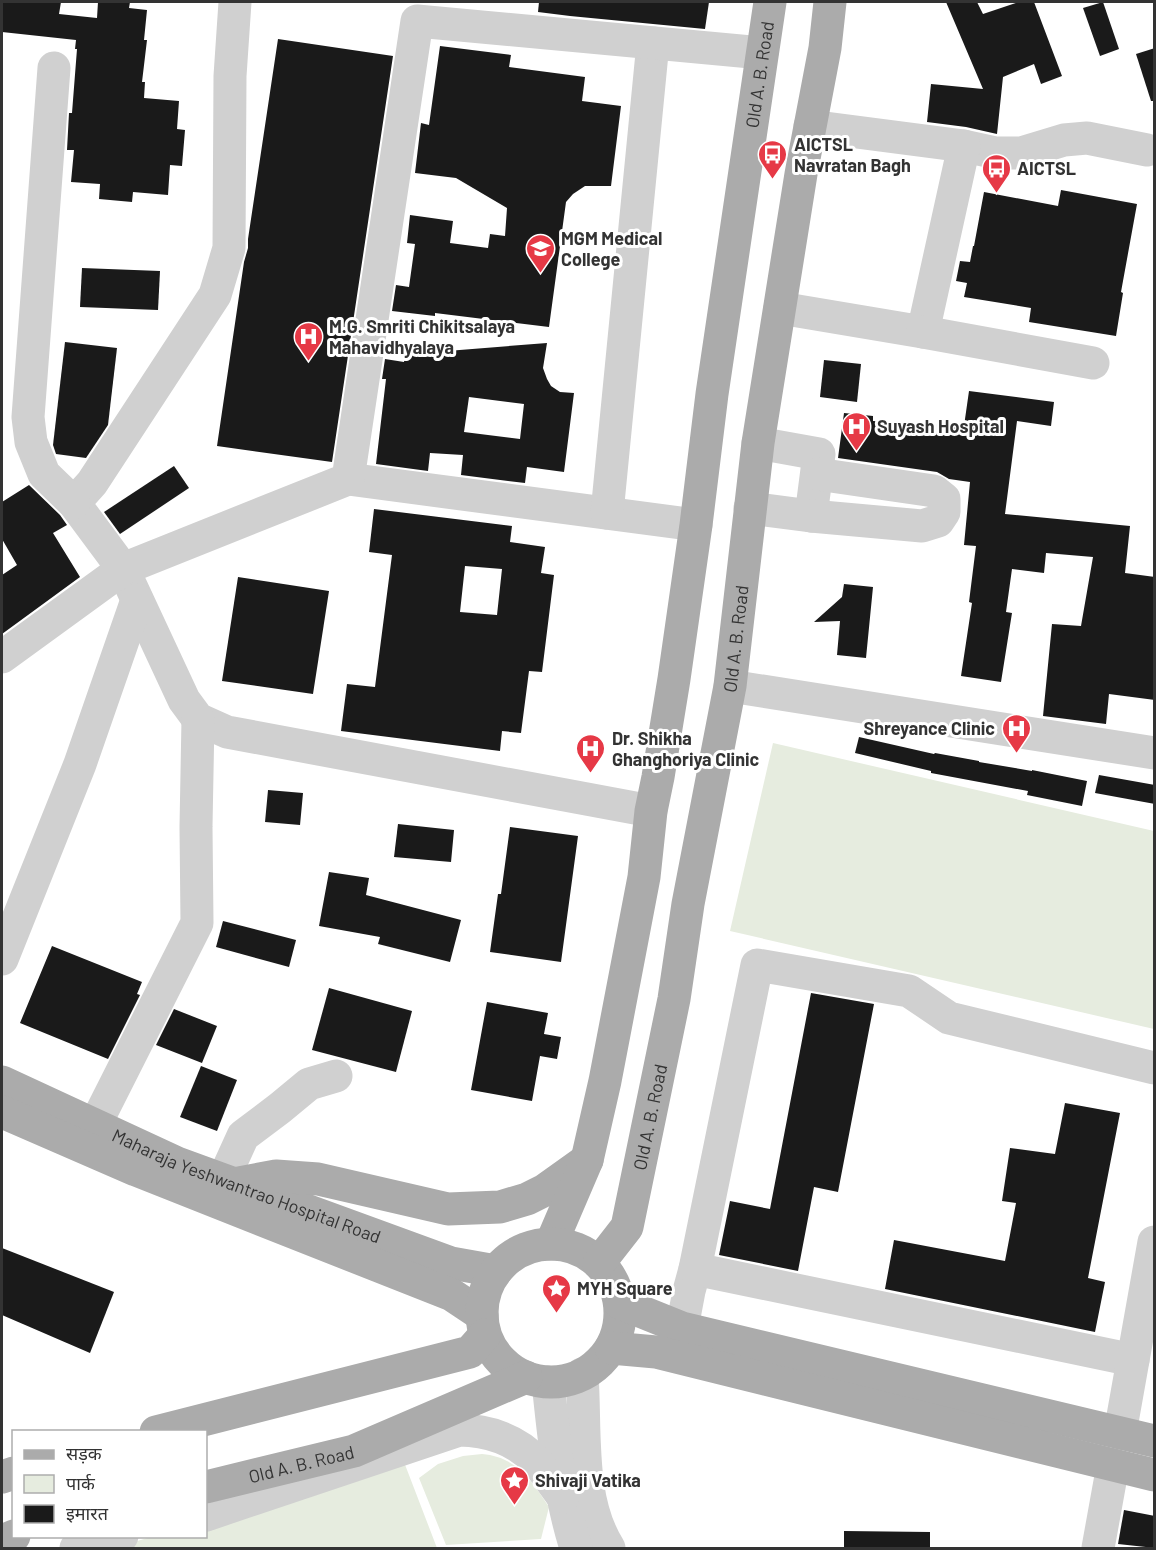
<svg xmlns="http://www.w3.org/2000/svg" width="1156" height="1550" viewBox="0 0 1156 1550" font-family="Barlow,'Noto Sans Devanagari',sans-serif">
	<rect width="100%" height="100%" fill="#fff"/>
	<g fill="#e6ecdf">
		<path d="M773,743L1154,831V1029L730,931Z"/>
		<path d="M482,1454C517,1457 531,1480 549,1507L541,1539L446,1545L419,1478L438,1464L463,1456Z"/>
		<path d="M404,1462L437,1548H113L151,1537L206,1536V1519Z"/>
	</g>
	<g fill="#1a1a1a" fill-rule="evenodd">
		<path d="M2,2H61L59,14L97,18L98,2H130L129,8L147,10L144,40H147L142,82H145L144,98L179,101L177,129L185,130L182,166L170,165L168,195L133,192L132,202L99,199L100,184L71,182L74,150H67L69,113H72L77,49H75L76,40L2,32Z"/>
		<path d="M539,2H709L705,29L570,16L538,12Z"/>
		<path d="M946,2H977L983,14L1019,2H1034L1062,76L1041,84L1034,64L1003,77L997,134L966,127L927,122L931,84L983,89Z"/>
		<path d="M1103,2L1119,49L1100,56L1083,8Z"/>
		<path d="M278,39L393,56L332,462L217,446L244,262L248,248V239Z"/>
		<path d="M440,46L511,55L509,67L585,77L582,101L621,106L611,186H585L573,194L566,202L549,327L435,313V316L392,311L396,285L409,287L415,244L407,243L410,215L453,221L450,243L488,248L490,234L505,236L507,208L456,178L415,173L421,123L429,125Z"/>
		<path d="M1155,48V101H1151L1136,54Z"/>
		<path d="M1061,190L1137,204L1121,292L1123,293L1116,336L1029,322L1031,308L964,297L967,283L956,281L960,261L970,262L973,246H974L984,192L1058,206Z"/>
		<path d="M82,268L160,271L158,310L80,307Z"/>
		<path d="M65,342L117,348L108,425L86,458L56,454L53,445Z"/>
		<path d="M547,343L543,368L547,379L551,386L560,392L574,393L564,472L527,467L525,483L461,475L463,455L430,453L428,471L376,464L386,379H382L385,359L404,362L406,345L423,347L422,353ZM469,397L524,404L520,439L464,432Z"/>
		<path d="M824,360L861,364L857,402L820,397Z"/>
		<path d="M969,391L1054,402L1051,426L1017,421L1005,514L1130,526L1125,573L1155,577V700L1109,694L1106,724L1043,716L1052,624L1081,626L1093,557L1046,553L1044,573L1012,569L1006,612L1012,613L1001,682L961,676L972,603L969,602L976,546L964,545L970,482L949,479L937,472L838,458L844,413L873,416V421L964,426Z"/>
		<path d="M174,466L189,488L120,534L104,512Z"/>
		<path d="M29,485L60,515L67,525L53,533L80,577L2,634V575L17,565L2,539V502Z"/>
		<path d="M374,509L512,526L510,542L545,547L541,573L554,575L542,672L529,671L521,733L502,731L500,751L341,731L347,684L375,687L392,555L369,552ZM465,566L502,569L497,615L460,612Z"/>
		<path d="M238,577L329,591L313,694L222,681Z"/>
		<path d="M844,584L873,587L866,658L837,655L840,621L814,622L842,597Z"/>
		<path d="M859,737L934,754L935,753L979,761V762L1032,771V770L1087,781L1082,806L1027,795L1028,791L931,773V771L855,753Z"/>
		<path d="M1099,775L1155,785V804L1095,793Z"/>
		<path d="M268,790L303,793L300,825L265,822Z"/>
		<path d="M398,824L454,830L451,862L394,857Z"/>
		<path d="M510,827L578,836L561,962L490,952L498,894H501Z"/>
		<path d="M329,872L369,878L366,895L461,920L450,962L378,944L380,937L319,926Z"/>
		<path d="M223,921L296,940L289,967L216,947Z"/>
		<path d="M52,946L142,982L137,994L140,995L108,1059L20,1023Z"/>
		<path d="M329,988L412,1011L396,1072L312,1050Z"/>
		<path d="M811,993L874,1004L838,1192L814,1187L798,1271L719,1255L730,1201L770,1209Z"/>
		<path d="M487,1002L548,1013L544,1034L561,1037L557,1059L540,1056L532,1101L471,1090Z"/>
		<path d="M174,1009L217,1026L202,1063L156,1045Z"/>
		<path d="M201,1066L237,1080L217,1131L180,1117Z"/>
		<path d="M1065,1103L1120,1113L1088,1278L1105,1282L1095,1332L885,1289L894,1240L1005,1261L1016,1203L1002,1201L1010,1148L1055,1154Z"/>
		<path d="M2,1248L114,1292L90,1353L2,1315Z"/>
		<path d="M1124,1510L1155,1516V1548L1118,1544Z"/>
		<path d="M844,1531L930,1532V1548H844Z"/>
	</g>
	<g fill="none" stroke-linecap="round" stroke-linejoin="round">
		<g stroke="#d0d0d0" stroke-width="33">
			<path d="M235,2L230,76L229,248L215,295L92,483L74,503L123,569L184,700L198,719L227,732L651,811"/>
			<path d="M54,68L28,417L31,442L44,474L74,503"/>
			<path d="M964,146L996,153H1021L1064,140L1087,138L1147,150"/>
			<path d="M780,308L923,332L964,146L810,126"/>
			<path d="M923,332L1093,363"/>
			<path d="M348,479L696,525"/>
			<path d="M750,508L811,516L819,454L758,443"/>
			<path d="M607,513L653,43"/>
			<path d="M811,516L922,526L938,521L944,512V499L934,491L817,474"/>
			<path d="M2,657L123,569L348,479L417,21L762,53"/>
			<path d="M730,686L1154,753"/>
			<path d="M2,959L80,764L137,600"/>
			<path d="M95,1125L197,923L196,827L198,719"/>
			<path d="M223,1180L243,1136L280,1108L309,1084L336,1076"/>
			<path d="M682,1328L689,1291L695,1269"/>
			<path d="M1133,1360L695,1269L757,965L909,991L949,1018L1154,1068"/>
			<path d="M582,1374C586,1431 578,1499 609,1548"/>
			<path d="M548,1382C554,1438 559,1495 576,1548"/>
			<path d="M1120,1433L1154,1242"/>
			<path d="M206,1515L459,1430C488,1430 517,1440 537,1462C546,1473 554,1485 563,1497"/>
			<path d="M76,1548L122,1536"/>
			<path d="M1098,1548L1113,1465"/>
		</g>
		<g stroke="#ababab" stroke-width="33">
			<path id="s1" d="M2,1082L177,1163L451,1263L496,1271"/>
			<path d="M2,1112L136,1170L452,1295L482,1315"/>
			<path d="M239,1183L276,1176L318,1179L448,1209L500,1207L527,1199L545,1190L587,1160"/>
			<path id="s2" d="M551,1244L587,1160L605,1081L644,877L651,811L658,777L674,679L696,525L712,394L770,2"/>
			<circle cx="551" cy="1313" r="69"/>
			<path id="s3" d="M599,1263L627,1227L674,999L688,904L730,686L758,443L801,174L825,48L830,2"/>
			<path d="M620,1303L682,1328L1154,1441"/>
			<path d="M611,1348L656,1352L1154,1475"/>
			<path d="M156,1432L470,1352L485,1335"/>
			<path d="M2,1477L14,1473"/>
			<path id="s4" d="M206,1487L354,1451L526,1377"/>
			<path d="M2,1541L14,1536"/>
		</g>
	</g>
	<defs>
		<symbol id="bus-pin" viewBox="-11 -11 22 30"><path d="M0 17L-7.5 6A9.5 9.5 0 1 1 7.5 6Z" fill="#e63946" stroke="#fff"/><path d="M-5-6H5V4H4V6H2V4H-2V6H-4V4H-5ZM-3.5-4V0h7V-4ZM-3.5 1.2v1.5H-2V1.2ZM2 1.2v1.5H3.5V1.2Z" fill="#fff"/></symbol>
		<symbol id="university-pin" viewBox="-11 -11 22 30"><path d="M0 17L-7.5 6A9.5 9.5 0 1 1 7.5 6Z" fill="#e63946" stroke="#fff"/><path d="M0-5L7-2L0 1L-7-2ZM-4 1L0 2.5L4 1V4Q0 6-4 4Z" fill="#fff"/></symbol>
		<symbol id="hospital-pin" viewBox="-11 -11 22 30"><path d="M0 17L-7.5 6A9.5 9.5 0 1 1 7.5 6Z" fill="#e63946" stroke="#fff"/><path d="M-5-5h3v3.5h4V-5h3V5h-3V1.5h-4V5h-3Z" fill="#fff"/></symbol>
		<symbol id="sight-pin" viewBox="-11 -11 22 30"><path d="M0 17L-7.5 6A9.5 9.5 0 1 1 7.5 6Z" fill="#e63946" stroke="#fff"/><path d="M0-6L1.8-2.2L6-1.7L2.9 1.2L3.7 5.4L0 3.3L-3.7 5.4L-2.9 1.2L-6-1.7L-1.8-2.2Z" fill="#fff"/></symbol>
	</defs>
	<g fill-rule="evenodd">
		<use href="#bus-pin" x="756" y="138" width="33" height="45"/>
		<use href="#bus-pin" x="980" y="152" width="33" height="45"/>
		<use href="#university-pin" x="524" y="232" width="33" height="45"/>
		<use href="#hospital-pin" x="292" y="320" width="33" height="45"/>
		<use href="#hospital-pin" x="840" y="410" width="33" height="45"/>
		<use href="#hospital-pin" x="1000" y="712" width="33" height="45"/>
		<use href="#hospital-pin" x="574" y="732" width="33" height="45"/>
		<use href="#sight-pin" x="540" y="1272" width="33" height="45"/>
		<use href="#sight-pin" x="498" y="1464" width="33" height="45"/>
	</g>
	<g text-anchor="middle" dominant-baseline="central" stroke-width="6" stroke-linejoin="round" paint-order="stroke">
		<g font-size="18" fill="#333" stroke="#fff">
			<text stroke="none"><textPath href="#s2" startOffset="1191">Old A. B. Road</textPath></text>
			<text stroke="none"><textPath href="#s3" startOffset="644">Old A. B. Road</textPath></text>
			<text stroke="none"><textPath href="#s3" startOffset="158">Old A. B. Road</textPath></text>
			<text stroke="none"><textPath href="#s1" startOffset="266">Maharaja Yeshwantrao Hospital Road</textPath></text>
			<text stroke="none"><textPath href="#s4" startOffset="98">Old A. B. Road</textPath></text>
		</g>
		<g font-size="18" font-weight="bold" fill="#333" stroke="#fff" text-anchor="start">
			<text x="794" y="144">AICTSL<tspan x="794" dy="21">Navratan Bagh</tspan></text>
			<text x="1017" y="168">AICTSL</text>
			<text x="561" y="238">MGM Medical<tspan x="561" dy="21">College</tspan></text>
			<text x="329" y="326">M.G. Smriti Chikitsalaya<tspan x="329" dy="21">Mahavidhyalaya</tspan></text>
			<text x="877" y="426">Suyash Hospital</text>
			<text x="995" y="728" text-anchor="end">Shreyance Clinic</text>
			<text x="612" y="738">Dr. Shikha<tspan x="612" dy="21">Ghanghoriya Clinic</tspan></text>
			<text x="577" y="1288">MYH Square</text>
			<text x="535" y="1480">Shivaji Vatika</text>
		</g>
	</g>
	<rect width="1156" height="1550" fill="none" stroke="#333333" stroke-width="6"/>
	<rect x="12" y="1430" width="195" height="108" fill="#ffffff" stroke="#adadad" stroke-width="1.5"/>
	<rect x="24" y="1450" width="30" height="9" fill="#ababab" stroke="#adadad" stroke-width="1.5"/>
	<text x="66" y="1460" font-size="18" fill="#333333">सड़क</text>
	<rect x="24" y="1475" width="30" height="18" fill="#e6ecdf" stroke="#adadad" stroke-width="1.5"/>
	<text x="66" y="1490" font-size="18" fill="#333333">पार्क</text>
	<rect x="24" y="1505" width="30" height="18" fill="#1a1a1a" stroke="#adadad" stroke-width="1.5"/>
	<text x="66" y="1520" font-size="18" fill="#333333">इमारत</text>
</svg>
